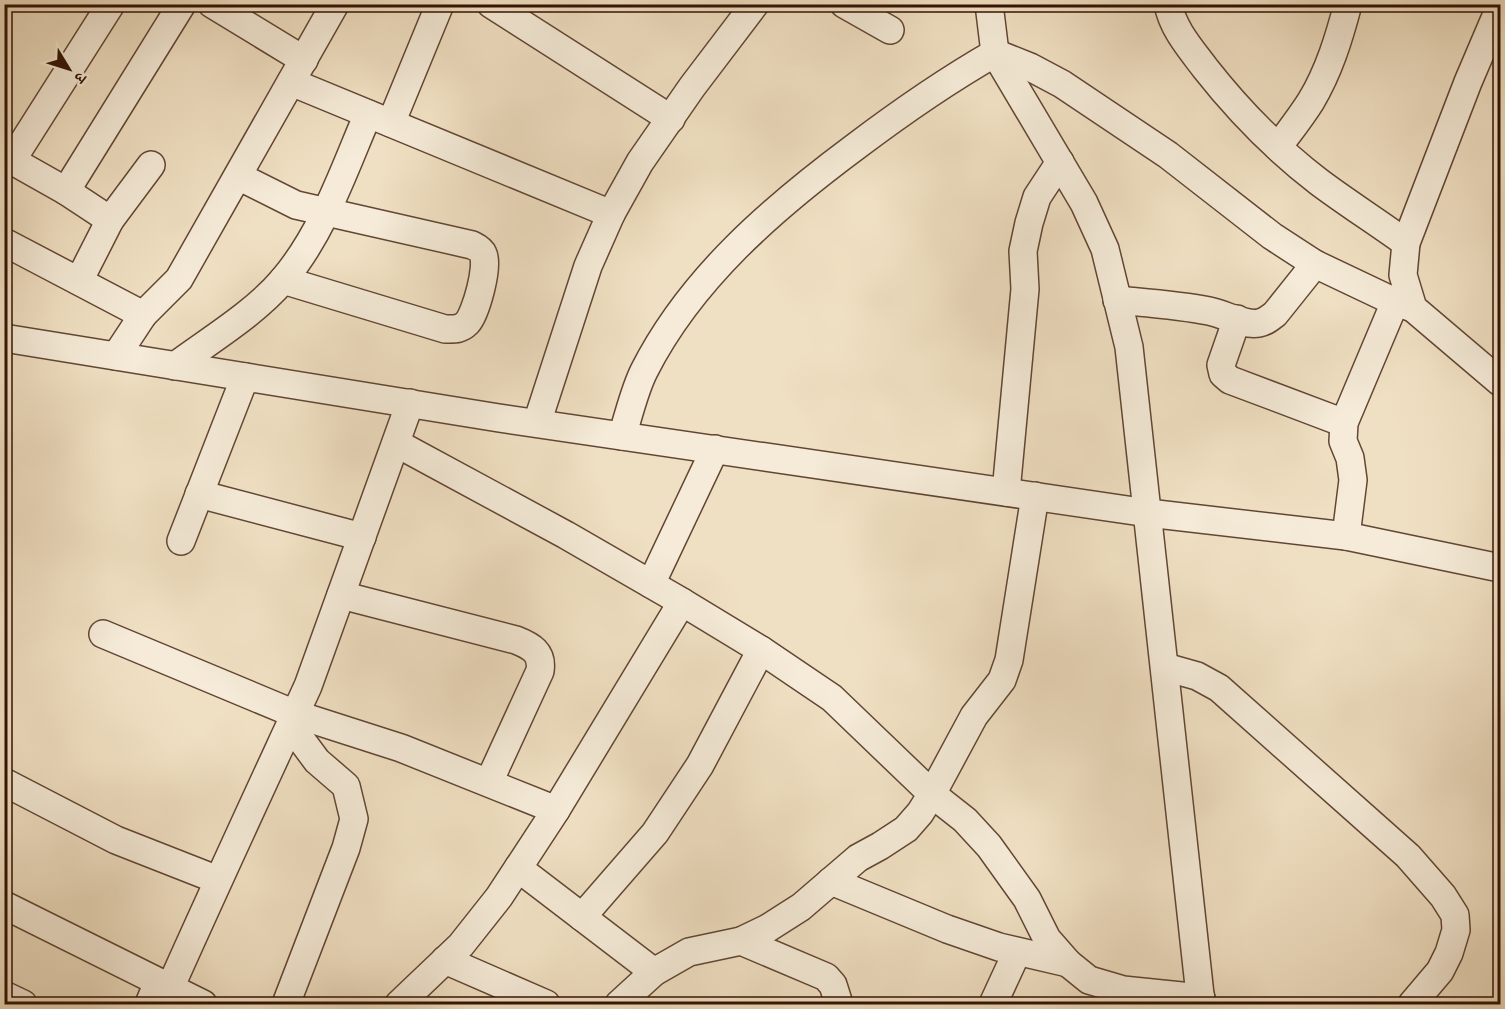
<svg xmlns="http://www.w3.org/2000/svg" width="1505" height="1009" viewBox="0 0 1505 1009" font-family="Vollkorn,'Noto Serif Devanagari',serif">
	<rect width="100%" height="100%" fill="#f0e0c3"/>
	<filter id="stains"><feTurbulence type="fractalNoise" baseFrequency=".00333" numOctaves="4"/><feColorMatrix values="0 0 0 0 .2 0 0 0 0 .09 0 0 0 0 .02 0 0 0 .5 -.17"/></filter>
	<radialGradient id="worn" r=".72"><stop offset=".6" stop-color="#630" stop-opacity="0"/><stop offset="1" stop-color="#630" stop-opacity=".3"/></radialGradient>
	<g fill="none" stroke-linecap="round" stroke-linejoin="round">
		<defs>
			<g id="minor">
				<path d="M212,4L304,60"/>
				<path d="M491,4L671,119"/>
				<path d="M844,4L890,30"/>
				<path d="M989,4L995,53L1084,203L1105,249L1129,347L1201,1004"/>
				<path d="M1168,4C1173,29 1190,48 1205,68C1238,110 1276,149 1319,182C1347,203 1377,222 1406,243"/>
				<path d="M1500,7L1468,82L1406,243L1403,275L1413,308L1500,382"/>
				<path d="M291,82L611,214"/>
				<path d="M391,123L440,4"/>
				<path d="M1278,147C1289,132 1301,117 1311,101C1329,71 1339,38 1348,4"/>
				<path d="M4,156L66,191L110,220"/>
				<path d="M12,160L111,4"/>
				<path d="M238,176L296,205L472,245C476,247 481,249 483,254C489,266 476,313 467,323C460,330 454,329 445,329L283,280"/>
				<path d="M66,191L182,4"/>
				<path d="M4,242L143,315"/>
				<path d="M79,281L110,220L151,165"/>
				<path d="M1117,300C1148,303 1179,305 1209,311C1225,314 1243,326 1259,323C1265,322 1270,318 1275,314L1315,264"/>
				<path d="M1237,319L1221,365L1223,374L1230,380L1344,423"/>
				<path d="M4,338L499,418L1148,513L1346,536L1500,568"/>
				<path d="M116,356L143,315L179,279L335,4"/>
				<path d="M175,366C210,340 254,314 283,280C323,233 344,170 368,114"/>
				<path d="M537,423L588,266L611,214L640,162L692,87L755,4"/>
				<path d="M622,436C629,415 634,391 644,371C691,278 773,208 855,147C900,113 946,81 995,53L1030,67L1062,84L1168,155L1272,236L1315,264L1395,302L1413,308"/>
				<path d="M396,443L566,535L682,602L761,650L832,698L932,794L965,820L989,846L1027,899L1047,939L1068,963L1089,980L1123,990L1201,998"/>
				<path d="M1006,492L1025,289L1023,251L1029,223L1037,197L1060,162"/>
				<path d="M199,494L362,537"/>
				<path d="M1346,536L1353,480L1350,458L1343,441L1344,423L1395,302"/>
				<path d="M181,541L245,377"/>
				<path d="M651,584L715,449"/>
				<path d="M341,595L516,640C531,646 543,652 540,671L489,782"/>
				<path d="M103,634L295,714L401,748L556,810"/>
				<path d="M1165,667L1197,676L1219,688L1408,856L1443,896L1455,915L1456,930L1449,953L1440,971L1412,1004"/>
				<path d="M4,782L116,840L218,880"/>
				<path d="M518,868L654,972"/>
				<path d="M831,881L947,929L999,947L1068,963"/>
				<path d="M4,905L203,1004"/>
				<path d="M582,917L655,833L700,765L761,650"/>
				<path d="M741,941L826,977L833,985L839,1004"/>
				<path d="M445,960L546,1004"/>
				<path d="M170,988C215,887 262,786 308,686L410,403"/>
				<path d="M4,995L23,1004"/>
				<path d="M149,1004L158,982"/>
				<path d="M286,1004L346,848L354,819L346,786L317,761L291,726"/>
				<path d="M399,1004L461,945L499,897L556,810L682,602"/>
				<path d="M619,1004L654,972L689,952L741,941L768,928L801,907L858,858L880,846L906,829L920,813L932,794L974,716L1002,680L1009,660L1035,496"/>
				<path d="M993,1004L1017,952"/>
			</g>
		</defs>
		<use href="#minor" stroke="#624634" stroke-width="30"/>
		<use href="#minor" stroke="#f5ebd8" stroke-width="27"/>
	</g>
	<rect width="1505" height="1009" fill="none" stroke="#f0e0c3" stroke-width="24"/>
	<rect x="6" y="6" width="1493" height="997" fill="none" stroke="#331204" stroke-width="3"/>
	<rect x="12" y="12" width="1481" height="985" fill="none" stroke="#331204" stroke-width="1.5"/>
	<g transform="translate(69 69) rotate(128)" stroke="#f5ebd8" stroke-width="4.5" paint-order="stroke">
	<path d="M0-4.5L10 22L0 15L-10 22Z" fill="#331204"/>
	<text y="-9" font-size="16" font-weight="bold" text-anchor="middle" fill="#331204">उ</text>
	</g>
	<rect width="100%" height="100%" filter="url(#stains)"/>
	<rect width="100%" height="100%" fill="url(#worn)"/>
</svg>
